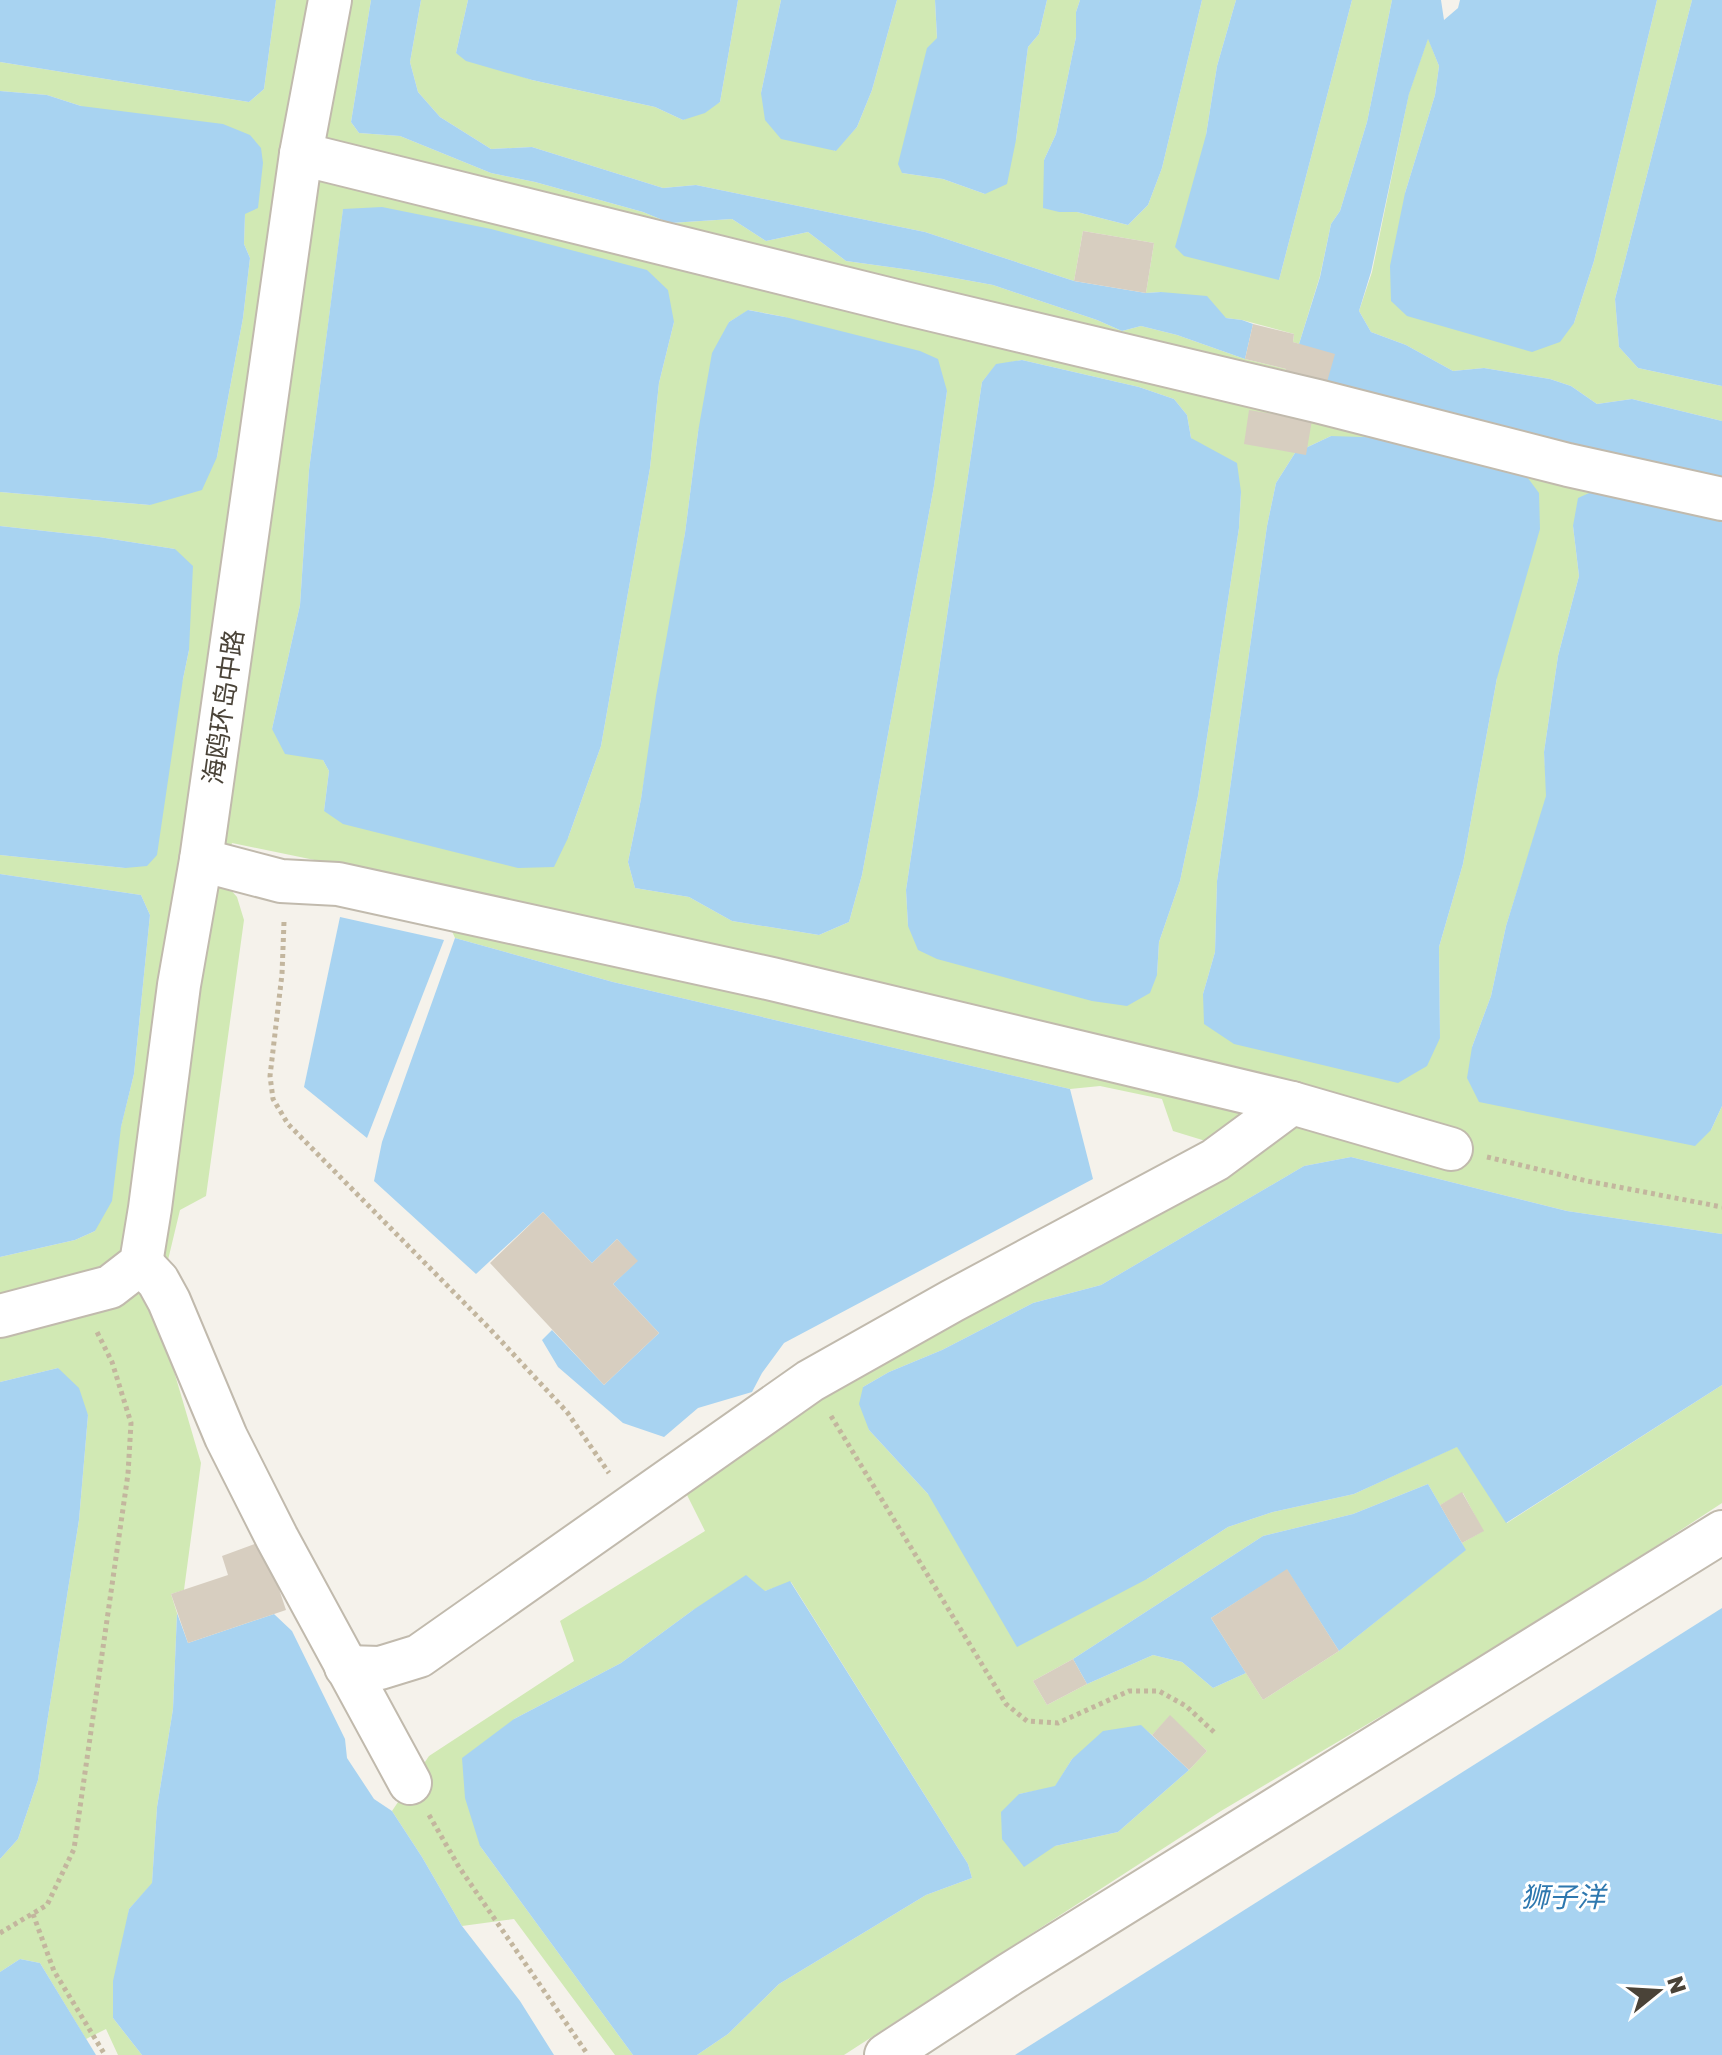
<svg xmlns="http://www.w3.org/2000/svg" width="1722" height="2055" viewBox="0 0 1722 2055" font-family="'Golos Text','Noto Sans SC',sans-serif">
	<rect width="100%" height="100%" fill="#f5f2eb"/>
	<g fill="#d1e9b4" fill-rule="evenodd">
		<path d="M276,0H371L351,122L359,133L400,136L491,173L535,182L643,212L670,223L732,219L766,241L808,232L846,261L911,270L993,285L1097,320L1122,331L1141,326L1177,335L1245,359L1286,369L1284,376L1722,482L1573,526L1579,576L1558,656L1544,752L1547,796L1506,926L1491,996L1472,1047L1711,1130L1722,1106V1234L1567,1211L1351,1157L1304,1166L1101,1285L1033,1303L942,1350L889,1372L863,1387L869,1430L928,1494L1147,1579L1228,1527L1273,1512L1354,1494L1458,1446L1507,1523L1722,1385V1503L1655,1547L1415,1696L1221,1811L844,2055H697L728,2034L779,1984L926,1895L972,1878L968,1864L791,1582L765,1591L693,1610L621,1663L514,1719L480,1846L633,2055H615L514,1919L462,1926L422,1857L392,1811L429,1756L574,1661L560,1621L705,1531L682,1485L804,1406L1248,1154L1173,1131L1162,1099L1100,1086L1070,1089L613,982L455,938L431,884L232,843L222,880L237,897L244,920L206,1196L180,1210L156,1310L201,1463L184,1590L171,1594L177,1613L173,1709L157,1807L152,1884L129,1909L113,2018L142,2055H118L106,2029L86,2039L40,1963L20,1959L0,1972V1859L18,1839L38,1780L79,1520L88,1415L58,1368L0,1382V1257L75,1240L95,1231L134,1074L150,915L141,895L0,874V855L125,868L183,679L189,650L175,549L99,537L0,526V492L150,505L217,457L243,318L250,258L244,244L245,213L81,106L47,95L0,91V62L249,102L264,89ZM343,210L674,322L659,383L650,468L601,746L568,838L324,811L329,771L323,760L272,729L300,605L309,470ZM749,310L785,317L947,391L934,486L862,875L849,922L819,935L732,921L689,897L635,888L628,862L641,799L685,533L698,432L729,322ZM1022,360L1139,387L1174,399L1187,415L1191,438L1241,492L1239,528L1198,796L1180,881L1159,942L1157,975L908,926L906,890L982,382L996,365ZM1331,436L1497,678L1463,864L1439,947L1440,1038L1203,994L1215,952L1217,881L1267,526L1276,483L1295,453ZM1428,1484L1440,1505L1463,1493L1483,1531L1462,1543L1465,1550L1339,1651L1263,1700L1246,1673L1213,1688L1182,1662L1153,1655L1087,1684L1047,1705L1033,1681L1073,1659L1263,1536L1353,1514ZM1170,1716L1207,1751L1189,1770L1118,1832L1055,1846L1019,1794L1055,1787L1072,1759L1141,1726L1152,1735Z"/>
		<path d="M421,0H468L456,53L532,80L655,107L683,120L720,102L738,0H781L761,93L835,151L857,127L872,90L897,0H935L937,39L902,173L943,179L985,194L1016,140L1028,47L1039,34L1047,0H1080L1076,12V37L1056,134L1044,160L1059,212H1077L1128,225L1148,205L1162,168L1202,0H1236L1217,66L1206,135L1279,280L1352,0H1392L1367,122L1340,211L1331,224L1320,276L1299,344L1293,342L1294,334L1242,320L1226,318L1161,292L1146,293L1154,243L1083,231L1074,281L925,232L696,185L663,188L532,147L491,149L440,117L418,92L410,62Z"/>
		<path d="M1657,0H1692L1615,299L1619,347L1638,368L1722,386V421L1632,399L1597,404L1571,386L1550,379L1484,368L1453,371L1406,345L1371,332L1359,311L1372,272L1409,93L1428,38L1439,66L1435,95L1405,193L1574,323L1594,261Z"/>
	</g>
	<g fill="#a8d3f1">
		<path d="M0,0H276L264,89L249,102L0,62Z"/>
		<path d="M371,0H421L410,62L418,92L440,117L491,149L532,147L663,188L696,185L925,232L1074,281L1146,293L1161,292L1207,296L1226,318L1242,320L1253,324L1245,359L1177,335L1141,326L1122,331L1097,320L993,285L911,270L846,261L808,232L766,241L732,219L670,223L643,212L535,182L491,173L400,136L359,133L351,122Z"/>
		<path d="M468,0H738L720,102L705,113L683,120L655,107L532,80L466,61L456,53Z"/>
		<path d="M781,0H897L872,90L857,127L836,151L781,139L765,120L761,93Z"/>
		<path d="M935,0H1047L1039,34L1028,47L1016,140L1007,184L985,194L943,179L902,173L898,164L927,48L937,38Z"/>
		<path d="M1080,0H1202L1162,168L1148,205L1128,225L1077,212H1059L1043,208L1044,160L1056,134L1076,37V12Z"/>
		<path d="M1236,0H1352L1279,280L1184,256L1175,247L1206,135L1217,66Z"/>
		<path d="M1392,0H1441L1444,20L1458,8L1460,0H1657L1594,261L1574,323L1560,342L1532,352L1407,316L1391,301L1390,266L1405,193L1435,95L1439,66L1428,39L1409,94L1371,272L1359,311L1371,332L1406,345L1453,371L1484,368L1550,379L1571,386L1597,404L1632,399L1722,421V482L1325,389L1299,344L1320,277L1331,224L1340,211L1367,122Z"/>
		<path d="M1692,0H1722V386L1638,368L1619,347L1615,299Z"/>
		<path d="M0,91L47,95L81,106L223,124L250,135L261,148L263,163L258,208L245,214L244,244L250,258L243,318L217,457L202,490L150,505L0,492Z"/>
		<path d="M382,207L491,229L647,270L668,290L674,322L659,383L650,468L601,746L568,838L554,867L518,868L343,824L324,811L329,771L323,760L285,754L272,729L300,605L309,470L343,209Z"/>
		<path d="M748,310L785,317L920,351L938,359L947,391L934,486L862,875L849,922L819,935L732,921L689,897L635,888L628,862L641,799L656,696L685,533L698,432L712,353L729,322Z"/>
		<path d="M1022,360L1139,387L1174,399L1187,415L1191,438L1237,463L1241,492L1239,528L1198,796L1180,881L1159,942L1157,975L1150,993L1127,1006L1092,1001L937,959L918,950L908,926L906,890L982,382L996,364Z"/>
		<path d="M1331,436L1392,438L1522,470L1539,493L1540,529L1497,678L1463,864L1439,947L1440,1038L1427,1066L1398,1083L1234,1044L1204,1024L1203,994L1215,952L1217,881L1267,526L1276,483L1295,453Z"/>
		<path d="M1598,489L1722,516V1106L1711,1130L1695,1146L1479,1102L1467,1078L1472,1047L1491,996L1506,926L1546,796L1544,752L1558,656L1579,576L1573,526L1578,498Z"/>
		<path d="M0,526L99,537L175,549L193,566L189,650L183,679L157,855L147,866L125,868L0,855Z"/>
		<path d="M0,874L141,895L150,915L134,1074L121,1127L112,1201L95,1231L75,1240L0,1257Z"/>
		<path d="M340,917L444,940L367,1138L304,1087Z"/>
		<path d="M455,938L613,982L1070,1089L1093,1179L784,1343L762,1373L752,1392L698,1408L664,1437L623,1423L558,1367L542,1340L552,1330L604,1385L659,1333L613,1284L637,1261L617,1239L592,1263L543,1212L476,1274L374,1181L382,1142Z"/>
		<path d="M1351,1157L1567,1211L1722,1234V1385L1506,1523L1457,1447L1354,1494L1273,1512L1228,1527L1147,1579L1017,1647L928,1494L869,1430L859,1404L863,1387L889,1372L942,1350L1033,1303L1101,1285L1304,1166Z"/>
		<path d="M58,1368L79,1388L88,1415L79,1520L38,1780L18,1839L0,1859V1382Z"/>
		<path d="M1428,1484L1466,1550L1339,1651L1287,1570L1211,1618L1246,1673L1213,1688L1182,1662L1153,1655L1087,1684L1073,1659L1263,1536L1353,1514Z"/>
		<path d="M746,1575L765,1591L790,1581L968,1864L972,1878L926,1895L779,1984L728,2034L697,2055H633L480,1846L465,1798L462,1758L514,1719L621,1663L693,1610Z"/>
		<path d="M1722,1608V2055H1015Z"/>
		<path d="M177,1613L188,1643L274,1614L292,1631L345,1739L347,1758L374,1799L392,1811L422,1857L462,1926L520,2001L554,2055H142L113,2018V1981L129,1909L152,1883L157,1807L173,1709Z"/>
		<path d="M1141,1725L1189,1770L1118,1832L1055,1846L1024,1867L1002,1839L1001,1812L1019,1794L1055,1786L1072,1759L1103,1731Z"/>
		<path d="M20,1959L40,1963L96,2055H0V1972Z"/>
	</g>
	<g fill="#d7cec0">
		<path d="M1083,231L1154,243L1146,293L1074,281Z"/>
		<path d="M1253,324L1294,334L1293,342L1335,354L1325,389L1283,377L1286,369L1245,359Z"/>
		<path d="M1249,410L1312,420L1306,455L1244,444Z"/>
		<path d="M543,1212L592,1263L617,1239L638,1261L613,1284L659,1333L604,1385L490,1263Z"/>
		<path d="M1462,1492L1484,1531L1462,1543L1440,1505Z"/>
		<path d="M263,1541L286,1610L188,1643L171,1594L228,1575L222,1556Z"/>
		<path d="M1287,1569L1339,1651L1263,1700L1211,1618Z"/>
		<path d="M1073,1659L1087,1684L1047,1705L1033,1681Z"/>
		<path d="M1170,1715L1207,1751L1189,1770L1152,1735Z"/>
	</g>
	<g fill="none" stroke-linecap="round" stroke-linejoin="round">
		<defs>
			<g id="minor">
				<path d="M301,154L904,303L1317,401L1568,465L1722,499"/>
				<path d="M201,860L281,881L338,884L772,979L1292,1103L1451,1149"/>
				<path d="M141,1263L158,1281L169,1301L226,1437L277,1538L410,1783"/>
				<path d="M0,1316L110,1287L141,1263L150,1208L179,985L201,860L301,154L330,0"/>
				<path d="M346,1667L380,1668L419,1656L810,1381L952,1301L1215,1160L1292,1103"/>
				<path d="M886,2055L1010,1974L1722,1532"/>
			</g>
		</defs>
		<use href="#minor" stroke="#c1baad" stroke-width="46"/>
		<g stroke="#c3b69e" stroke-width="5" stroke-dasharray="4 4" stroke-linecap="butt">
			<path d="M284,922L282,974L270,1076L273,1099L288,1124L489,1328L567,1412L609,1473"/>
			<path d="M1487,1157L1587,1181L1722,1207"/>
			<path d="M831,1416L1006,1704L1027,1721L1058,1723L1129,1691H1159L1186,1706L1215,1733"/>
			<path d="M429,1815L459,1867L588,2055"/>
			<path d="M33,1914L54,1971L105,2055"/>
			<path d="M0,1933L47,1905L74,1849L128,1474L131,1423L112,1362L97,1332"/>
		</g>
		<use href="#minor" stroke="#fff" stroke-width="42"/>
	</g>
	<g text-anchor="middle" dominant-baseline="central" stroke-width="6" stroke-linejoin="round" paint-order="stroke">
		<g font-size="26" fill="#4a4338" stroke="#fff">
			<text transform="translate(223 707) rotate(-82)">海鸥环岛中路</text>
		</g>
		<g font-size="28" font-style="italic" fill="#2e78af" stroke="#fff">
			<text x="1563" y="1896">狮子洋</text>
		</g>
	</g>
	<g transform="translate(1658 1991) rotate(72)" stroke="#ffffff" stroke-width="6" paint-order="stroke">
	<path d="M0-6L14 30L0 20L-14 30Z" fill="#4a4338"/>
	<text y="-12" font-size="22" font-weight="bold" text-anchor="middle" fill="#4a4338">N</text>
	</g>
</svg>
